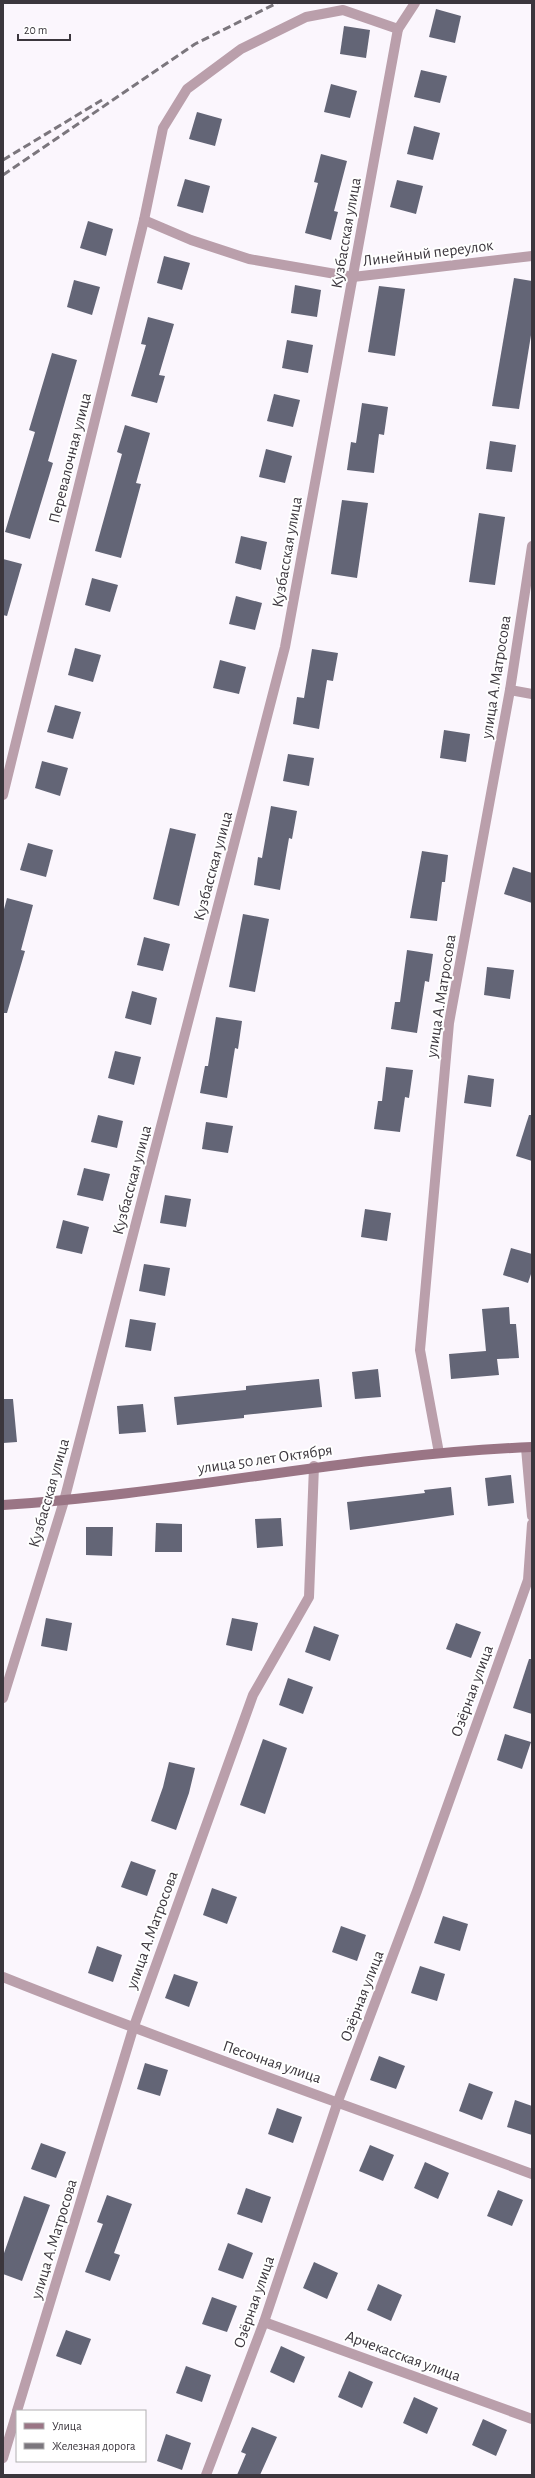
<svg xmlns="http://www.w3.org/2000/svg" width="535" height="2478" viewBox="0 0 535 2478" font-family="'Alegreya Sans',sans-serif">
	<rect width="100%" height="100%" fill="#fbf6fd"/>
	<g fill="#636576">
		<path d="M436,9L461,16L455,43L429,37Z"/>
		<path d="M344,26L370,30L366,58L340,54Z"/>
		<path d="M421,70L447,76L440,103L414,97Z"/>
		<path d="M331,84L357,91L350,118L324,112Z"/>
		<path d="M197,112L222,119L215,146L189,139Z"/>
		<path d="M414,126L440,133L433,160L407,154Z"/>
		<path d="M321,154L347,161L334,211L338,212L331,240L305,233L318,183L314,182Z"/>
		<path d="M185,179L210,186L203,213L177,206Z"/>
		<path d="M397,180L423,186L416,214L390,207Z"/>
		<path d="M88,221L113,229L106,256L80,248Z"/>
		<path d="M164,256L190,263L182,290L157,283Z"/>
		<path d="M514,278L532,281V329L519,409L492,406Z"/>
		<path d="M74,280L100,287L92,315L67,307Z"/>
		<path d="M295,285L321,290L317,317L291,313Z"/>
		<path d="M379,286L405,289L395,356L368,352Z"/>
		<path d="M148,317L174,324L159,375L165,376L157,403L131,396L146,345L141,344Z"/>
		<path d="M287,340L313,345L308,373L282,368Z"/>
		<path d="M52,353L77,360L48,461L53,463L30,539L5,532L35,432L29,430Z"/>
		<path d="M274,394L300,400L293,427L267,421Z"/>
		<path d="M362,403L388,407L384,435L379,434L374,473L347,470L351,442L356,443Z"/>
		<path d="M125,425L150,433L136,483L141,484L121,558L95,551L122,454L117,452Z"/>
		<path d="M490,441L516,445L512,472L486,469Z"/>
		<path d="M266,449L292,456L285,483L259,477Z"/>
		<path d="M342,500L368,503L357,578L331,574Z"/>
		<path d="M479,513L505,517L495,585L469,582Z"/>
		<path d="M241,536L267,542L261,570L235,563Z"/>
		<path d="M3,559L22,564L7,616L3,615Z"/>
		<path d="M92,578L118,585L110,612L85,605Z"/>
		<path d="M236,596L262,603L255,630L229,624Z"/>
		<path d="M75,648L101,655L93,682L68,675Z"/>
		<path d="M312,649L338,653L333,681L327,680L319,729L293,724L297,697L304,698Z"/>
		<path d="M220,660L246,667L239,694L213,688Z"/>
		<path d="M55,705L81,712L73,739L47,732Z"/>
		<path d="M444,730L470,734L466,762L440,758Z"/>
		<path d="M288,754L314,758L309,786L283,781Z"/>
		<path d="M42,761L68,768L60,796L35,788Z"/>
		<path d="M271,806L297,811L292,839L289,838L280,890L254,885L258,857L262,858Z"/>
		<path d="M170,828L196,834L179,906L153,899Z"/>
		<path d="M28,843L53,850L46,877L20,870Z"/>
		<path d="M422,851L448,855L445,882H442L437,921L410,918Z"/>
		<path d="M513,867L532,873V903L504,894Z"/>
		<path d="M7,898L33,905L21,950L25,951L7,1013H3V913Z"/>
		<path d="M243,914L269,919L255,992L229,987Z"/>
		<path d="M144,937L170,944L163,971L137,965Z"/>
		<path d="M407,950L433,954L429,982L425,981L417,1033L391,1029L395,1002H400Z"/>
		<path d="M487,967L514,970L510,999L484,995Z"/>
		<path d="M132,991L157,998L151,1025L125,1018Z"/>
		<path d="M216,1017L242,1021L238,1049L235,1048L227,1098L200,1093L205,1066H208Z"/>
		<path d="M115,1051L141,1057L134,1085L108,1078Z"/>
		<path d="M386,1067L413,1070L409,1098L405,1097L400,1132L374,1129L378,1101H382Z"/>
		<path d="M468,1075L494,1079L491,1107L464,1103Z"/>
		<path d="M98,1115L123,1121L117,1148L91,1142Z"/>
		<path d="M529,1115H532V1161L516,1156Z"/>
		<path d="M206,1122L233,1126L228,1153L202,1149Z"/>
		<path d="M84,1168L110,1174L103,1201L77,1195Z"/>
		<path d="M165,1195L191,1199L186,1227L160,1223Z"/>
		<path d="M365,1209L391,1213L387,1241L361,1237Z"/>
		<path d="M63,1220L89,1227L82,1254L56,1248Z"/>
		<path d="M511,1248L532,1254V1271L528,1283L503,1275Z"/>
		<path d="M144,1264L170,1268L165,1296L139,1291Z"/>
		<path d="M509,1307L510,1324H516L519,1358L497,1359L499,1375L451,1379L449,1354L486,1351L482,1309Z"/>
		<path d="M130,1319L156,1323L151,1351L125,1347Z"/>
		<path d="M378,1369L381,1397L355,1399L352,1372Z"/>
		<path d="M319,1379L322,1407L244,1415V1418L177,1425L174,1397L246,1390V1386Z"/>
		<path d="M3,1399H13L17,1442L3,1443Z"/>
		<path d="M143,1404L146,1432L119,1434L117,1406Z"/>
		<path d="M511,1475L514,1503L488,1506L485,1478Z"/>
		<path d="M451,1487L454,1515L350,1530L347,1502L425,1493L424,1490Z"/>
		<path d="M281,1518L283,1546L257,1548L255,1519Z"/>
		<path d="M156,1523L182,1524V1552H155Z"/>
		<path d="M86,1527H113L112,1556L86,1555Z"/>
		<path d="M46,1618L72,1623L67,1651L41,1646Z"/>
		<path d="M232,1618L258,1623L252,1651L226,1645Z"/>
		<path d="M456,1623L481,1632L471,1658L446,1649Z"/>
		<path d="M314,1626L339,1635L330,1661L305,1652Z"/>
		<path d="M529,1659H532V1714L513,1708Z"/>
		<path d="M288,1678L313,1687L303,1714L279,1705Z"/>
		<path d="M505,1734L531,1742L522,1769L497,1760Z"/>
		<path d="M263,1739L287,1748L265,1814L240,1805Z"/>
		<path d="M169,1762L195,1768L189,1793L176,1830L151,1821L163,1787Z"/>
		<path d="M131,1861L156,1870L147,1896L121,1887Z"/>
		<path d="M212,1888L237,1897L227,1924L203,1915Z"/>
		<path d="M443,1916L468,1924L460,1951L434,1943Z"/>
		<path d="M341,1926L366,1935L357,1961L332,1952Z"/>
		<path d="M97,1946L122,1955L113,1982L88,1973Z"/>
		<path d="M420,1966L445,1974L437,2001L411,1993Z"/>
		<path d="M174,1974L198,1982L189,2007L165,1998Z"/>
		<path d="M379,2056L405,2066L396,2089L370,2080Z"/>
		<path d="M145,2063L168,2070L160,2096L137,2089Z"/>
		<path d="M469,2083L493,2092L482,2120L459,2111Z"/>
		<path d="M515,2100L532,2106V2135L507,2127Z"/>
		<path d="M277,2108L302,2117L293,2143L268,2134Z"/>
		<path d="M41,2143L66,2152L56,2178L31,2169Z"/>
		<path d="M370,2145L394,2155L383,2181L359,2171Z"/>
		<path d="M425,2162L449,2173L438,2199L414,2188Z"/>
		<path d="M246,2188L271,2197L262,2223L237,2214Z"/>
		<path d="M498,2190L523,2200L512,2226L487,2216Z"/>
		<path d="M107,2195L132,2204L114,2253L120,2255L110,2281L85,2272L103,2224L97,2222Z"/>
		<path d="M24,2196L50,2205L22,2281L3,2274V2256Z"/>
		<path d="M228,2243L253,2253L243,2279L218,2270Z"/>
		<path d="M314,2262L338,2273L327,2299L303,2288Z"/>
		<path d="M378,2284L402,2295L391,2321L367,2310Z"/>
		<path d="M212,2297L237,2306L227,2332L202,2324Z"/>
		<path d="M66,2330L91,2339L81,2365L56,2356Z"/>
		<path d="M281,2346L305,2357L294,2383L270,2372Z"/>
		<path d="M186,2366L211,2375L202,2402L176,2393Z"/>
		<path d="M349,2371L373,2382L362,2408L338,2397Z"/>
		<path d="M414,2397L438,2408L427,2434L403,2423Z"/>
		<path d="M483,2419L507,2430L496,2456L472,2445Z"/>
		<path d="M252,2427L277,2437L260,2475H237L246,2454L241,2452Z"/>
		<path d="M166,2434L191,2443L182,2470L157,2461Z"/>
	</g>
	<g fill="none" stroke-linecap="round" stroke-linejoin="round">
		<g stroke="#ba9fab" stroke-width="10">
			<path d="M144,220L191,240L249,259L353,277L532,256"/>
			<path d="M510,690L532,694"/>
			<path d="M3,795L144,220L163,128L187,89L241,49L306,17L343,10L398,29L415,3"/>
			<path d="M526,1448L532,1516"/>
			<path d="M439,1453L420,1350L449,1023L510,690L532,546"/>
			<path d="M3,1698L64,1501L285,647L398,29"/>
			<path d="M3,1977C178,2047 356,2108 532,2174"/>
			<path d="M264,2322L532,2419"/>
			<path d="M17,2411L133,2029L253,1695L309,1597L314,1466"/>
			<path d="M3,2458L17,2412"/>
			<path d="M206,2475L264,2322L338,2101L417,1891L528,1580L532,1524"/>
		</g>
		<path stroke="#9a7585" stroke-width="10" d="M3,1505C180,1494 354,1454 532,1447"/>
		<g stroke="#7b767d" stroke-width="3" stroke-dasharray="8 4" stroke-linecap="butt">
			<path d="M3,160L102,100"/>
			<path d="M3,175L195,44L277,3"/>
		</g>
	</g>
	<g text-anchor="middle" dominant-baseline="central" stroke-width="4" stroke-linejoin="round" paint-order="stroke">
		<g font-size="16" fill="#3b363d" stroke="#fff">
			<text transform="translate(346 233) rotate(-80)">Кузбасская улица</text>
			<text transform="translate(428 253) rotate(-7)">Линейный переулок</text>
			<text transform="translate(70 458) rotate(-76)">Перевалочная улица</text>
			<text transform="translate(287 552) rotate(-80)">Кузбасская улица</text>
			<text transform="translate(496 677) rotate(-81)">улица А.Матросова</text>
			<text transform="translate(213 866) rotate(-75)">Кузбасская улица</text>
			<text transform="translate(441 996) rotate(-81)">улица А.Матросова</text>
			<text transform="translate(132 1180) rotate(-75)">Кузбасская улица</text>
			<text transform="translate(265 1459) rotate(-8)">улица 50 лет Октября</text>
			<text transform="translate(49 1493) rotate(-74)">Кузбасская улица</text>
			<text transform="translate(472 1691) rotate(-70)">Озёрная улица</text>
			<text transform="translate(152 1930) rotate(-70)">улица А.Матросова</text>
			<text transform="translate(362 1996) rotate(-69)">Озёрная улица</text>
			<text transform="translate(272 2062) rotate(19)">Песочная улица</text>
			<text transform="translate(54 2239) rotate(-73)">улица А.Матросова</text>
			<text transform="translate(254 2302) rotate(-71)">Озёрная улица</text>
			<text transform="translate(403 2356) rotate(20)">Арчекасская улица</text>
		</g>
	</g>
	<rect width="535" height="2478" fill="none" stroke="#3b363d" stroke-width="8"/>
	<rect x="16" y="2410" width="130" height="52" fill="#ffffff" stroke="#b1afb1"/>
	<rect x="24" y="2423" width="20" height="6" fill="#9a7585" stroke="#b1afb1"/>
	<text x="52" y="2430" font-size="12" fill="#3b363d">Улица</text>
	<rect x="24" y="2443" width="20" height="6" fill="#7b767d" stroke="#b1afb1"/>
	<text x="52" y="2450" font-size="12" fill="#3b363d">Железная дорога</text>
	<path d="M18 34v6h52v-6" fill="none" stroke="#3b363d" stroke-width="2"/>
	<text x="24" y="34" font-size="12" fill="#3b363d" stroke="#ffffff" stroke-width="3" paint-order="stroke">20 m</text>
</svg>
